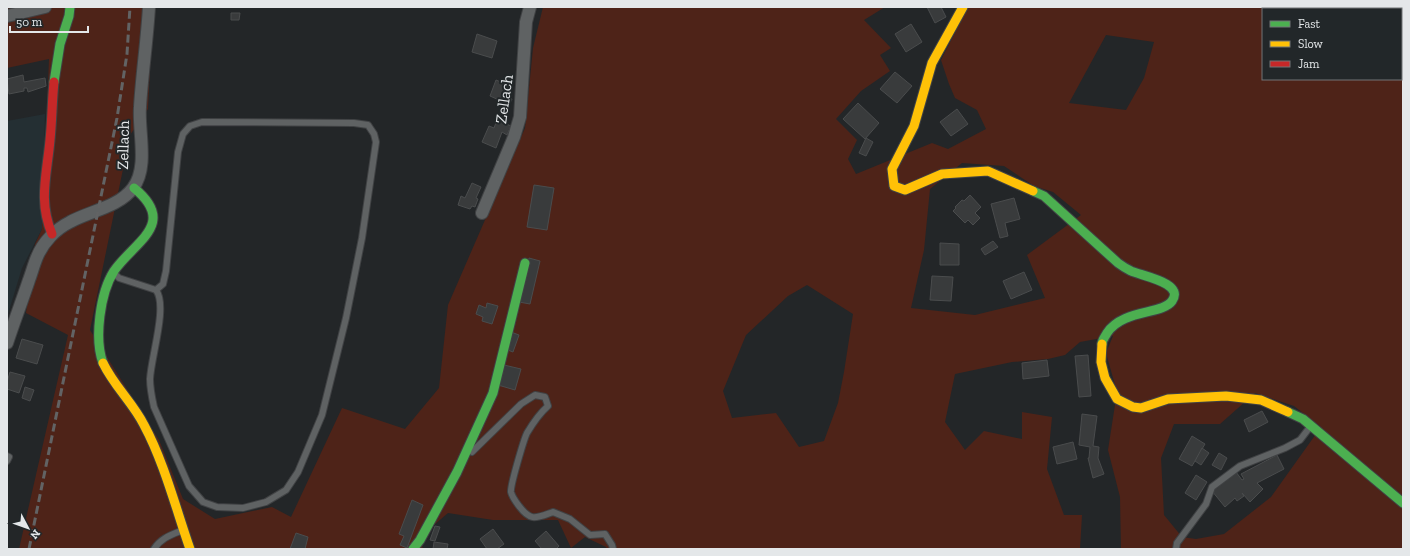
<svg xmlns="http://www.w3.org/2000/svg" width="1410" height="556" viewBox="0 0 1410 556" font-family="'Zilla Slab',serif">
	<rect width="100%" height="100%" fill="#232628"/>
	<path fill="#242f33" d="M45,114L42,229L22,268L7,317V121Z"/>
	<path fill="#4e2318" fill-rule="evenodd" d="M7,7H153L148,109L130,135L90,330L159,440L183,499L215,519L272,507L291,517L342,408L405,429L439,388L448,305L525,128L533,48L543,7H885L864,20L891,48L880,55L890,71L861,91L836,119L857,140L848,159L856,174L932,143L948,149L986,129L977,110L955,98L949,84L941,60L968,7H1403V549H1121L1120,497L1108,450L1117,392L1106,353L1113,336L1080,342L1065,355L1048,359L1012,362L955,374L945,422L965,450L984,431L1022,439V412L1052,417L1047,469L1064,515H1082L1080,549H607L606,547L585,537L571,548L558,520H493L448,513L434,525L422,545L423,549H19L68,335L26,313L35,244L42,229L49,59L7,68ZM1263,9H1401V79H1263ZM1106,35L1154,42L1144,78L1126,110L1069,103ZM962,163L1004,166L1034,186L1053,192L1081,215L1027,255L1045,298L975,315L911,308L924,250L930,189ZM807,285L853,314L844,372L838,403L824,441L799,447L776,413L732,418L723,391L746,335L788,296ZM1255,393L1294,406L1321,427L1271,497L1224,534L1196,539L1182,537L1164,515L1161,458L1174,424H1220Z"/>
	<g fill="#393b3c" stroke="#4a4c4d">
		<path d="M927,7H941L946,17L935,23Z"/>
		<path d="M231,13H240L239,20H231Z"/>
		<path d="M911,24L922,42L906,52L895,34Z"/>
		<path d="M477,34L497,41L492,58L472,52Z"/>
		<path d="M895,72L912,86L897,103L880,89Z"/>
		<path d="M23,75L24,82L45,78L46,86L28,92L27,88H24V91L9,94L7,79Z"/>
		<path d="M496,80L508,85L504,96L512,99L508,107L498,103L499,100L490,96Z"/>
		<path d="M858,103L879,123L865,139L843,119Z"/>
		<path d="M957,109L968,124L951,136L940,122Z"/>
		<path d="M497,120L511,126L507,135L502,132L496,148L482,142L489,126L494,128Z"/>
		<path d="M866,138L873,142L866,156L859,153Z"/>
		<path d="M472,183L481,187L476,198L478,199L475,207L472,206L470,209L458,205L461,196L465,198Z"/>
		<path d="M534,185L554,188L547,230L527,227Z"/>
		<path d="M970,195L981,207L975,213L980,218L973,225L968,220L965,223L953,211L956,208L955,207L962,200L964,201Z"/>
		<path d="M1014,198L1020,219L1005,223L1008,236L1000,238L991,204Z"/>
		<path d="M993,241L998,247L985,255L981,249Z"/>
		<path d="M940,243L959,244V265H940Z"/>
		<path d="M529,258L540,261L530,304L519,302Z"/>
		<path d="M1024,272L1032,290L1011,299L1003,281Z"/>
		<path d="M932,276L953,277L951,301L930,300Z"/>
		<path d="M487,303L498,306L492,324L482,321L483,317L476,314L479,305L486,308Z"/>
		<path d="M511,332L519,335L513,352L505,349Z"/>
		<path d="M22,339L43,345L37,364L16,358Z"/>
		<path d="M1088,355L1091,396L1079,397L1075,356Z"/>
		<path d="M1047,360L1049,376L1023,379L1022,363Z"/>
		<path d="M504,365L521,369L515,390L498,385Z"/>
		<path d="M10,372L25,376L19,393L7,389V382Z"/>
		<path d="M25,387L34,390L30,401L22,398Z"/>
		<path d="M1262,411L1268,422L1249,432L1244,420Z"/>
		<path d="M1082,414L1097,416L1093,446L1099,447L1098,458L1104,474L1093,478L1088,458H1089L1090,447L1079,445Z"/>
		<path d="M1192,436L1205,444L1192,466L1179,459Z"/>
		<path d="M1073,442L1077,459L1057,464L1053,447Z"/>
		<path d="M1202,448L1209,453L1201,465L1195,461Z"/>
		<path d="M1219,453L1227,458L1221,470L1212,465Z"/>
		<path d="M1277,455L1284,469L1257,483L1263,489L1250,502L1242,493L1244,496L1237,501L1235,498L1225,507L1212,491L1236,472L1242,480L1244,479L1241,474Z"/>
		<path d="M1196,475L1207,482L1196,500L1185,493Z"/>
		<path d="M412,500L423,505L407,548L400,545L404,536L399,534Z"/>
		<path d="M435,526L440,527L435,541L430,540Z"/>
		<path d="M493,529L504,544L497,549H487L480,539Z"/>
		<path d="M546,531L559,546L556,549H542L535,541Z"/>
		<path d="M296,533L308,537L305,549H290Z"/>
		<path d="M434,542L448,544L447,549H433Z"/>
	</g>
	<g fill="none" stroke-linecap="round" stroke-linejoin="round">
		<defs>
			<g id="lane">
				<path d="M115,274L119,278L156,290C168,306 151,357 150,379C150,389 152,398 154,407L189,486L203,502L217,507L243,508L266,502L286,490L298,472L322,415L346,318L362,238L376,142L374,134L368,125L354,123L202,122L190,126L183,134L178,152L166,271L163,284L156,290"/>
				<path d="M472,452L521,404L535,395L545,397L548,406C540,413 533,423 527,433C524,439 510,486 511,492C512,497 516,502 519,506C531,522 536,518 553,512L570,519L590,535L605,534L612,545L613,549"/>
				<path d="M7,456L9,457L7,461"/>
				<path d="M154,549C161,538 171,535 183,530"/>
				<path d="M1176,549L1177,543L1206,504L1212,487L1240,466L1285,448L1300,440L1310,427"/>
			</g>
			<g id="street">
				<path d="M7,16L45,7"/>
				<path d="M482,213L514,137L520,117L526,22L530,7"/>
				<path d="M7,343C14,322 22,301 29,280C32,272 34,264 37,257C43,242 56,229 70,222C90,211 119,207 133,188C149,167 138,131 140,107C142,74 147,41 149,7"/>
			</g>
			<g id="fast">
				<path d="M54,82L60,44L69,16L70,7"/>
				<path d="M1033,191L1044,196L1118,263C1122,266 1127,269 1131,271C1142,276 1185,283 1172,301C1162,315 1123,309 1107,333C1105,337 1102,340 1102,344"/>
				<path d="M103,363C94,339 100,293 114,271C135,241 178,224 134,188"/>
				<path d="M1288,412L1303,419L1403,503"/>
				<path d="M413,549L420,540L457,472L493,393L525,263"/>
			</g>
			<g id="slow">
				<path d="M963,7L932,63L914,126L892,169L894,186L905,190L942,174L988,171L1033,191"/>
				<path d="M1102,344L1101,362L1105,378L1117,399L1133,407L1141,408L1168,399L1226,396L1261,400L1288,412"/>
				<path d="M103,363C114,386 133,403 144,425C164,462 176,509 190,549"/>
			</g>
			<path id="jam" d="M52,234C38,201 47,174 50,140C52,121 52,101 54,82"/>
		</defs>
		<use href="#lane" stroke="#404244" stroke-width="8"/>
		<use href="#street" stroke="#404244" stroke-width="14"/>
		<use href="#fast" stroke="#404244" stroke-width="11"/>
		<use href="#slow" stroke="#404244" stroke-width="11"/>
		<use href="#jam" stroke="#404244" stroke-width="11"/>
		<use href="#lane" stroke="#5f6263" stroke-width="6"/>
		<use href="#street" stroke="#5f6263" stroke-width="12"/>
		<use href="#fast" stroke="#4caf50" stroke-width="9"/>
		<use href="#slow" stroke="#ffc107" stroke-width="9"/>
		<use href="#jam" stroke="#c62828" stroke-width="9"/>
		<path stroke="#626364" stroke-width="3" stroke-dasharray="8 4" stroke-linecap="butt" d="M29,549L117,118L127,54L130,7"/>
	</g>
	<g text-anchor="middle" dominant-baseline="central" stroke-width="4" stroke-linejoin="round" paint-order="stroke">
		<g font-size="16" fill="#e4e7e9" stroke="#222729">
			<text transform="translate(504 99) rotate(-82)">Zellach</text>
			<text transform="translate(123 145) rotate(-89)">Zellach</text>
		</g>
	</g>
	<rect width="1410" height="556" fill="none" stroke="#e4e7e9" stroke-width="16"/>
	<rect x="1262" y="8" width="140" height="72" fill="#222729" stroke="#707476"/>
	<rect x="1270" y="21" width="20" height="6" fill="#4caf50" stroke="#707476"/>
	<text x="1298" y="28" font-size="12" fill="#e4e7e9">Fast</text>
	<rect x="1270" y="41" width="20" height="6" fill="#ffc107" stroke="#707476"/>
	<text x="1298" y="48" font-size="12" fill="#e4e7e9">Slow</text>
	<rect x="1270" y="61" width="20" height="6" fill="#c62828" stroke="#707476"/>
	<text x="1298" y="68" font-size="12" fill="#e4e7e9">Jam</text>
	<g transform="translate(28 528) rotate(131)" stroke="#222729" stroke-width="3" paint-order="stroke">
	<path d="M0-3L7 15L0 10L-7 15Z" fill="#e4e7e9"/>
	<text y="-6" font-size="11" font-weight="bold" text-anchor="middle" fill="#e4e7e9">N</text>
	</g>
	<path d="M10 26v6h78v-6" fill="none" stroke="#e4e7e9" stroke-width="2"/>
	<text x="16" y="26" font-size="12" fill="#e4e7e9" stroke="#222729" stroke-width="3" paint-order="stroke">50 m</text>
</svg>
